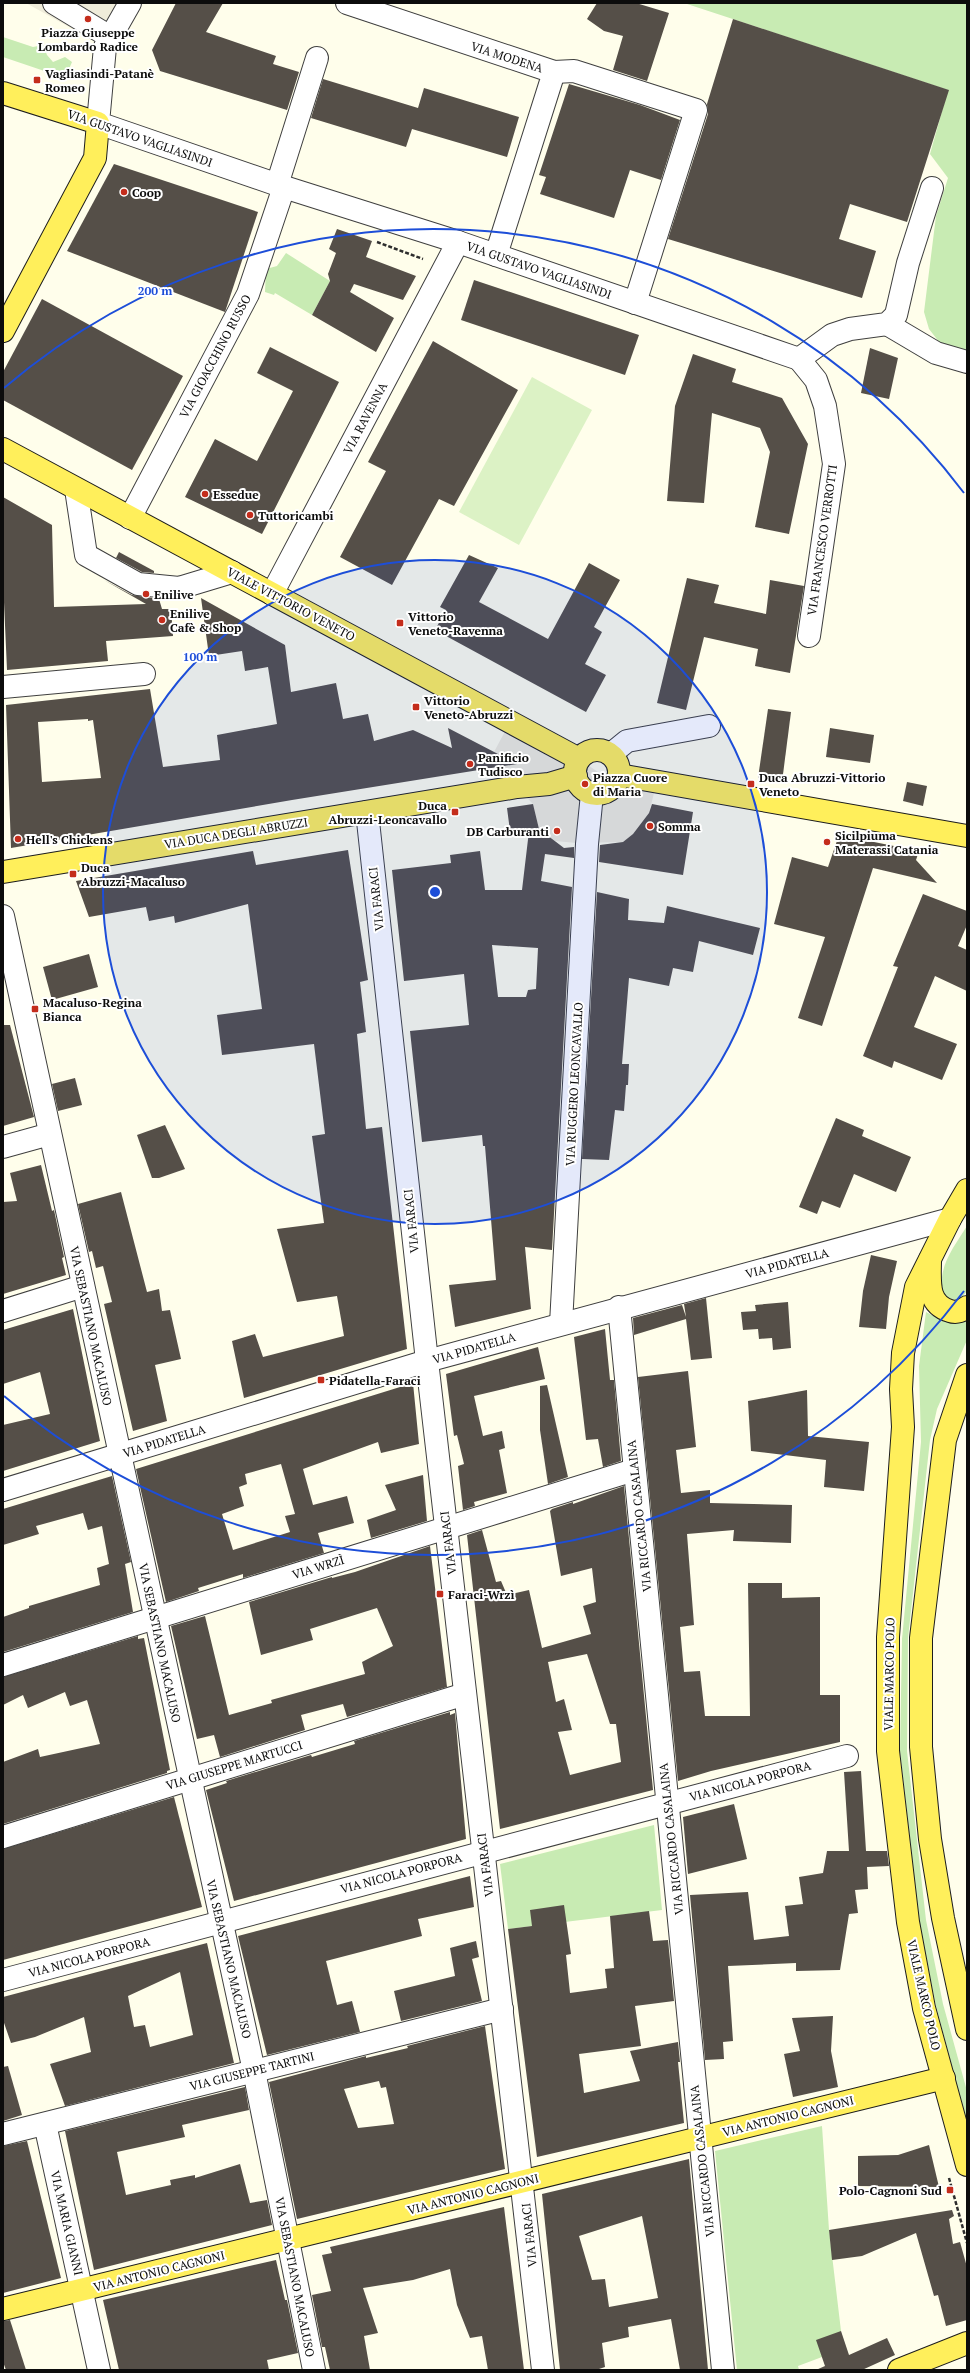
<svg xmlns="http://www.w3.org/2000/svg" width="970" height="2373" viewBox="0 0 970 2373" font-family="'PT Serif',serif">
	<rect width="100%" height="100%" fill="#fffeeb"/>
	<g fill="#c8ebb3">
		<path d="M684,3H967V351L943,347L929,329L924,312L936,216L948,178L930,154L948,90Z"/>
		<path d="M3,37L33,47L43,45L47,55L53,62L65,57L72,62L65,78L3,57Z"/>
		<path d="M286,253L330,281L312,315L275,293L274,295L265,292L266,269L277,266Z"/>
		<path d="M967,1226V1291L959,1301L945,1297C934,1271 954,1247 967,1226Z"/>
		<path d="M926,1312C940,1319 951,1326 967,1321V1340L937,1409L930,1440L908,1638L907,1751L926,1920L943,2004L967,2091V2123L936,2006L919,1921L900,1751L902,1639L921,1442L919,1366Z"/>
		<path d="M654,1825L662,1910L508,1929L500,1864Z"/>
		<path d="M822,2126L829,2230L841,2331L822,2357L798,2366L799,2370H737L715,2151Z"/>
	</g>
	<path fill="#dcf2c5" d="M532,377L592,410L519,545L459,512Z"/>
	<g fill="#efecda">
		<path d="M26,3H130L105,47Z"/>
		<path d="M510,722L579,759L598,772L657,781L649,813L633,834L623,842L577,843L555,841L539,829L533,804L497,767L494,752Z"/>
	</g>
	<g fill="#554f48" fill-rule="evenodd">
		<path d="M176,3H223L206,32L276,56L273,64L299,72L287,110L160,71L152,50Z"/>
		<path d="M597,3H636L669,13L647,81L613,70L623,36L604,31L587,19Z"/>
		<path d="M733,19L949,90L907,222L850,204L839,239L876,251L862,298L668,239L708,114L707,104Z"/>
		<path d="M323,79L418,108L424,88L519,117L507,157L412,129L406,147L311,118Z"/>
		<path d="M569,84L640,105L680,120L661,180L630,170L614,218L540,194L546,177L539,175Z"/>
		<path d="M114,164L258,212L225,312L67,251Z"/>
		<path d="M337,229L372,241L366,257L416,276L403,300L354,284L350,292L394,318L376,352L312,315L330,281L328,274L336,253L329,249Z"/>
		<path d="M474,280L639,335L625,375L461,320Z"/>
		<path d="M42,299L183,376L132,470L3,400V372Z"/>
		<path d="M433,341L518,390L454,506L439,499L392,585L340,557L386,471L368,462Z"/>
		<path d="M270,347L339,382L262,534L185,497L215,439L257,461L293,391L257,373Z"/>
		<path d="M870,348L898,358L889,399L861,393Z"/>
		<path d="M693,354L736,369L732,382L782,398L808,444L789,534L755,527L770,452L760,428L712,413L704,503L667,501L675,406Z"/>
		<path d="M3,497L52,525L54,607L146,604L104,580L132,595L159,599L162,609H171L173,636L106,641L108,661L7,670L3,580Z"/>
		<path d="M119,552L154,571V573L142,572L116,558Z"/>
		<path d="M469,555L498,568L479,602L548,639L589,563L620,580L594,627L602,632L585,664L606,675L586,712L435,630L446,610L440,607Z"/>
		<path d="M687,578L719,585L714,603L766,614L770,580L804,586L790,673L755,666L758,649L704,637L686,710L657,703Z"/>
		<path d="M201,598L285,645L291,692L336,683L343,719L368,714L374,741L413,730L452,748L448,728L517,764L292,800L11,848L6,705L150,689L163,767L220,760L217,735L277,724L268,667L245,671L242,651L209,656ZM88,719V721L93,720L101,778L42,782L38,722Z"/>
		<path d="M768,709L791,712L782,782L758,778Z"/>
		<path d="M830,728L874,735L870,763L826,757Z"/>
		<path d="M907,782L927,786L923,806L903,801Z"/>
		<path d="M533,804L539,829L564,848L574,847V858L545,854L541,881L572,887L552,1250L525,1247L531,1309L455,1327L449,1285L496,1280L485,1146H483L482,1135L422,1142L410,1031L469,1025L464,974L404,981L392,870L451,863L450,855L480,851L485,890H522L529,831H510L507,808ZM492,945L538,948L536,989L528,990L526,997H498Z"/>
		<path d="M652,804L693,812L683,875L599,862L600,845L623,842L633,834L649,813Z"/>
		<path d="M839,835L919,851L916,860L937,883L873,868L822,1026L798,1018L825,937L774,924L792,857L828,867Z"/>
		<path d="M348,850L368,980L360,982L366,1032L357,1034L366,1129L382,1127L407,1349L244,1398L232,1341L255,1334L263,1357L344,1336L337,1296L297,1302L277,1229L324,1223L312,1136L325,1134L314,1044L222,1055L217,1015L262,1009L248,904L175,923L174,916L149,921L146,907L89,917L76,881L253,851L256,865Z"/>
		<path d="M597,892L629,899L628,920L664,923L667,906L760,928L753,955L699,941L693,972L673,968L669,986L629,978L622,1064H629L628,1085H626L624,1111L615,1110L609,1160L582,1159Z"/>
		<path d="M923,894L967,911V925L958,946L967,950V991L935,976L914,1027L957,1044L942,1080L894,1061L892,1068L863,1056L898,967L893,966Z"/>
		<path d="M89,954L98,987L52,1000L43,967Z"/>
		<path d="M3,1025H10L34,1117L3,1126Z"/>
		<path d="M75,1078L82,1105L58,1111L52,1084Z"/>
		<path d="M836,1118L864,1130L862,1136L911,1157L896,1192L854,1174L840,1208L822,1201L817,1214L799,1207Z"/>
		<path d="M165,1125L185,1169L159,1178H152L137,1135Z"/>
		<path d="M41,1165L52,1211L54,1210L64,1257L62,1258L66,1275L3,1294V1202L17,1201L10,1173Z"/>
		<path d="M121,1192L147,1292L159,1289L162,1311L170,1310L181,1359L155,1365L167,1421L133,1431L104,1304L112,1302L103,1266L96,1268L92,1251L89,1252L78,1204Z"/>
		<path d="M871,1255L897,1261L889,1297L886,1329L859,1327L863,1291Z"/>
		<path d="M706,1298L712,1358L691,1360L686,1319L634,1335L633,1318L682,1305L686,1317L684,1304Z"/>
		<path d="M788,1302L791,1348L773,1350L772,1338L759,1339L758,1329L743,1330L741,1312L756,1311L755,1305Z"/>
		<path d="M73,1309L100,1441L3,1471V1425L50,1414L40,1372L3,1384V1330Z"/>
		<path d="M605,1329L610,1380H614L621,1461L603,1467L598,1439L586,1440L574,1337Z"/>
		<path d="M538,1347L545,1379L474,1396L483,1436L502,1431L505,1448L499,1450L507,1493L474,1502L475,1506L463,1510L458,1466L464,1464L457,1435L454,1436L446,1374Z"/>
		<path d="M688,1371L696,1447L676,1450L681,1493L710,1490V1503L792,1505L791,1543L733,1541L734,1530L687,1534L694,1625L680,1627L684,1672L700,1671L705,1716H750L748,1583H782V1598L820,1597V1695H840V1742L711,1771L678,1781L638,1377Z"/>
		<path d="M413,1383L419,1444L381,1453L378,1442L303,1469L313,1505L347,1496L354,1523L318,1533L324,1553L243,1578V1574L198,1588L199,1591L166,1602L136,1469ZM281,1464L295,1514L285,1516L290,1532L233,1550L222,1514L244,1506L239,1487L247,1484L245,1474Z"/>
		<path d="M547,1385L568,1477L548,1484L540,1430V1386Z"/>
		<path d="M807,1390L808,1436L869,1442L864,1491L824,1487L826,1460L751,1451L748,1401Z"/>
		<path d="M423,1475L427,1521L371,1538L367,1520L396,1510L385,1485Z"/>
		<path d="M112,1476L131,1562L125,1564L133,1612L3,1652V1617L29,1608V1606L100,1585L97,1568L109,1564L102,1526L88,1530L83,1513L36,1526L39,1534L3,1545V1509Z"/>
		<path d="M624,1486L653,1790L500,1829L467,1535L482,1530L496,1582L501,1581L507,1595L529,1590L542,1648L591,1634L583,1606L596,1602L592,1568L561,1576L550,1511L552,1509L573,1502V1504ZM587,1654L610,1724H616L621,1762L570,1775L558,1732L572,1730L564,1699L556,1702L548,1662Z"/>
		<path d="M430,1546L447,1687L347,1717L343,1704L301,1715L305,1730L220,1757L214,1735L197,1739L171,1626L205,1616L229,1715L272,1703L271,1700L365,1674L362,1662L393,1646L377,1608L310,1629L313,1640L261,1655L249,1602L332,1577V1578L355,1572Z"/>
		<path d="M138,1636V1639L144,1638L170,1770L167,1771V1773L3,1824V1762L38,1749L40,1757L100,1744L87,1700L70,1706L65,1692L28,1708L23,1695L3,1705V1677Z"/>
		<path d="M450,1712V1715L455,1713L466,1839L234,1901L206,1790L227,1783L226,1781L311,1755L312,1757L355,1744L354,1741Z"/>
		<path d="M861,1771L866,1851H887L889,1866L867,1867L868,1889L855,1890L858,1913L849,1914L840,1970L796,1971V1963L728,1966L733,2041L723,2042L724,2059L705,2060L690,1895L748,1892L754,1940L789,1936L785,1906L803,1904L799,1877L823,1873L827,1851H849L844,1772Z"/>
		<path d="M174,1797L202,1907L3,1960V1849Z"/>
		<path d="M734,1804L747,1859L688,1874L683,1817Z"/>
		<path d="M470,1876L474,1907L418,1919L422,1936L326,1961L337,2005L352,2001L360,2032L267,2055L238,1936Z"/>
		<path d="M564,1905L571,1954L566,1955L570,1993L607,1988L605,1969L614,1968L610,1916L649,1911L653,1941L668,1940L674,2001L635,2006L641,2046L579,2054L584,2093L640,2081L630,2051L678,2042L680,2062H678L684,2123L537,2157L508,1929L532,1926L530,1910Z"/>
		<path d="M476,1941L479,1957L472,1959L482,2001L401,2021L394,1991L455,1976L450,1948Z"/>
		<path d="M207,1943L234,2063L65,2106L50,2064L91,2052L84,2017L35,2037L11,2043L3,2020V1997ZM180,1972L193,2035L150,2047L145,2025L134,2027L128,1996Z"/>
		<path d="M833,2016L831,2051L838,2087L793,2097L784,2054L800,2051L792,2018Z"/>
		<path d="M485,2026L505,2169L297,2219L269,2082L366,2056V2058L408,2048L407,2046ZM379,2081L381,2088L386,2087L394,2124L358,2128L344,2089Z"/>
		<path d="M8,2066L22,2115L3,2121V2067Z"/>
		<path d="M245,2087L249,2110L182,2125L185,2137L117,2152L126,2195L171,2185L170,2180L195,2175V2178L240,2164L250,2203L267,2200L272,2225L94,2270L65,2131Z"/>
		<path d="M27,2141L61,2278L3,2293V2146Z"/>
		<path d="M929,2145L939,2187L858,2186V2156L898,2155Z"/>
		<path d="M689,2159L708,2370H680L671,2319L628,2327L629,2337L602,2343L605,2367L596,2370H560L542,2194ZM642,2216L658,2298L609,2307L605,2279L592,2280L579,2236Z"/>
		<path d="M504,2207L524,2370H488L482,2336L470,2338L457,2305L450,2269L413,2280L363,2288L378,2333L364,2336L370,2370H330L325,2347H322L312,2295L331,2291L322,2255L332,2253L330,2247Z"/>
		<path d="M952,2210L954,2216L949,2219L953,2244L960,2242L967,2267V2320L946,2326L938,2295L934,2296L916,2233L862,2256L832,2260L829,2230Z"/>
		<path d="M276,2260L285,2300H287L298,2353L267,2360L269,2370H119L103,2300Z"/>
		<path d="M10,2320L26,2370H6L3,2362V2321Z"/>
		<path d="M841,2331L849,2355L887,2338L895,2355L862,2370H816L825,2366L816,2340Z"/>
	</g>
	<g fill="none" stroke-linecap="round" stroke-linejoin="round">
		<defs>
			<g id="minor">
				<path d="M54,3L110,37"/>
				<path d="M130,3L105,47L98,123L284,187L458,242L799,359"/>
				<path d="M347,3L554,72L496,255"/>
				<path d="M554,72L574,71L696,110L635,303"/>
				<path d="M277,185L317,58"/>
				<path d="M887,324L936,353L967,362"/>
				<path d="M76,489L86,555L138,584L179,588L232,572"/>
				<path d="M130,518L248,294L284,187"/>
				<path d="M272,594L458,242"/>
				<path d="M809,636L834,464L825,406L816,380L799,359L832,335L850,329L887,324L896,315L908,263L932,188"/>
				<path d="M3,687L144,674"/>
				<path d="M611,754L627,741L709,726"/>
				<path d="M367,812L427,1361L543,2370"/>
				<path d="M3,916L254,2071L314,2370"/>
				<path d="M3,1147L50,1134"/>
				<path d="M619,1307L723,2370"/>
				<path d="M3,1311L83,1286"/>
				<path d="M561,1324L587,844L592,794"/>
				<path d="M3,1490L427,1361L950,1219"/>
				<path d="M3,1665L634,1470"/>
				<path d="M3,1837L465,1694"/>
				<path d="M3,1980L847,1756"/>
				<path d="M45,2124L99,2370"/>
				<path d="M3,2134L502,2009"/>
			</g>
			<g id="major">
				<path d="M3,93L98,123L95,158L3,331"/>
				<path d="M3,449L579,759"/>
				<circle cx="597" cy="772" r="22"/>
				<path d="M619,775L967,836"/>
				<path d="M3,872L517,787L549,784L576,776"/>
				<path d="M967,1190L950,1219L916,1287L903,1353L901,1389L903,1427L888,1637V1751L908,1922L924,2008L967,2165"/>
				<path d="M930,1260C930,1280 926,1304 950,1311C956,1313 962,1311 967,1307"/>
				<path d="M967,1375L945,1440L921,1638V1747L930,1839L943,1918L967,2029"/>
				<path d="M3,2309L944,2078"/>
				<path d="M899,2370L967,2343"/>
			</g>
		</defs>
		<use href="#minor" stroke="#3f3f3f" stroke-width="24"/>
		<use href="#major" stroke="#1d1d1d" stroke-width="24"/>
		<g stroke="#2e2e2e" stroke-width="2.5" stroke-dasharray="4 2" stroke-linecap="butt">
			<path d="M377,242L423,259"/>
			<path d="M949,2178L967,2243"/>
		</g>
		<use href="#minor" stroke="#fff" stroke-width="22"/>
		<use href="#major" stroke="#ffef5b" stroke-width="22"/>
	</g>
	<circle cx="435" cy="892" r="332" fill="#1d4ed8" fill-opacity=".12"/>
	<g fill="none" stroke="#1d4ed8" stroke-width="2">
		<circle cx="435" cy="892" r="332"/>
		<path d="M964 1291A663 663 0 0 1 4 1396M4 388A663 663 0 0 1 964 493"/>
	</g>
	<g fill="#c42d1c" stroke="#fff" stroke-width="1.5">
		<circle cx="88" cy="19" r="4"/>
		<rect x="33" y="76" width="8" height="8" rx="2"/>
		<circle cx="124" cy="192" r="4"/>
		<circle cx="205" cy="494" r="4"/>
		<circle cx="250" cy="515" r="4"/>
		<circle cx="146" cy="594" r="4"/>
		<circle cx="162" cy="620" r="4"/>
		<rect x="396" y="619" width="8" height="8" rx="2"/>
		<rect x="412" y="703" width="8" height="8" rx="2"/>
		<circle cx="470" cy="764" r="4"/>
		<circle cx="585" cy="784" r="4"/>
		<rect x="747" y="780" width="8" height="8" rx="2"/>
		<rect x="451" y="808" width="8" height="8" rx="2"/>
		<circle cx="650" cy="826" r="4"/>
		<circle cx="557" cy="831" r="4"/>
		<circle cx="18" cy="839" r="4"/>
		<circle cx="827" cy="842" r="4"/>
		<rect x="69" y="870" width="8" height="8" rx="2"/>
		<rect x="31" y="1005" width="8" height="8" rx="2"/>
		<rect x="317" y="1376" width="8" height="8" rx="2"/>
		<rect x="436" y="1590" width="8" height="8" rx="2"/>
		<rect x="946" y="2186" width="8" height="8" rx="2"/>
	</g>
	<g text-anchor="middle" dominant-baseline="central" stroke-width="4" stroke-linejoin="round" paint-order="stroke">
		<g font-size="12" font-weight="bold" fill="#0c0c0c" stroke="#fff" text-anchor="start">
			<text x="88" y="32" text-anchor="middle">Piazza Giuseppe<tspan x="88" dy="14">Lombardo Radice</tspan></text>
			<text x="45" y="73">Vagliasindi-Patanè<tspan x="45" dy="14">Romeo</tspan></text>
			<text x="132" y="192">Coop</text>
			<text x="213" y="494">Essedue</text>
			<text x="258" y="515">Tuttoricambi</text>
			<text x="154" y="594">Enilive</text>
			<text x="170" y="613">Enilive<tspan x="170" dy="14">Cafè &amp; Shop</tspan></text>
			<text x="408" y="616">Vittorio<tspan x="408" dy="14">Veneto-Ravenna</tspan></text>
			<text x="424" y="700">Vittorio<tspan x="424" dy="14">Veneto-Abruzzi</tspan></text>
			<text x="478" y="757">Panificio<tspan x="478" dy="14">Tudisco</tspan></text>
			<text x="593" y="777">Piazza Cuore<tspan x="593" dy="14">di Maria</tspan></text>
			<text x="759" y="777">Duca Abruzzi-Vittorio<tspan x="759" dy="14">Veneto</tspan></text>
			<text x="447" y="805" text-anchor="end">Duca<tspan x="447" dy="14">Abruzzi-Leoncavallo</tspan></text>
			<text x="658" y="826">Somma</text>
			<text x="549" y="831" text-anchor="end">DB Carburanti</text>
			<text x="835" y="835">Sicilpiuma<tspan x="835" dy="14">Materassi Catania</tspan></text>
			<text x="26" y="839">Hell's Chickens</text>
			<text x="81" y="867">Duca<tspan x="81" dy="14">Abruzzi-Macaluso</tspan></text>
			<text x="43" y="1002">Macaluso-Regina<tspan x="43" dy="14">Bianca</tspan></text>
			<text x="329" y="1380">Pidatella-Faraci</text>
			<text x="448" y="1594">Faraci-Wrzì</text>
			<text x="942" y="2190" text-anchor="end">Polo-Cagnoni Sud</text>
		</g>
		<g font-size="12" fill="#0c0c0c" stroke="#fff">
			<text transform="translate(507 57) rotate(18)">VIA MODENA</text>
			<text transform="translate(140 138) rotate(19)">VIA GUSTAVO VAGLIASINDI</text>
			<text transform="translate(539 270) rotate(19)">VIA GUSTAVO VAGLIASINDI</text>
			<text transform="translate(215 356) rotate(-62)">VIA GIOACCHINO RUSSO</text>
			<text transform="translate(365 418) rotate(-62)">VIA RAVENNA</text>
			<text transform="translate(822 540) rotate(-82)">VIA FRANCESCO VERROTTI</text>
			<text transform="translate(291 604) rotate(28)">VIALE VITTORIO VENETO</text>
			<text transform="translate(236 833) rotate(-9)">VIA DUCA DEGLI ABRUZZI</text>
			<text transform="translate(376 899) rotate(-96)">VIA FARACI</text>
			<text transform="translate(574 1084) rotate(-87)">VIA RUGGERO LEONCAVALLO</text>
			<text transform="translate(411 1221) rotate(-96)">VIA FARACI</text>
			<text transform="translate(787 1263) rotate(-15)">VIA PIDATELLA</text>
			<text transform="translate(91 1326) rotate(78)">VIA SEBASTIANO MACALUSO</text>
			<text transform="translate(474 1348) rotate(-16)">VIA PIDATELLA</text>
			<text transform="translate(164 1441) rotate(-17)">VIA PIDATELLA</text>
			<text transform="translate(639 1516) rotate(-96)">VIA RICCARDO CASALAINA</text>
			<text transform="translate(448 1543) rotate(-97)">VIA FARACI</text>
			<text transform="translate(318 1567) rotate(-17)">VIA WRZÌ</text>
			<text transform="translate(160 1643) rotate(78)">VIA SEBASTIANO MACALUSO</text>
			<text transform="translate(889 1674) rotate(-89)">VIALE MARCO POLO</text>
			<text transform="translate(234 1765) rotate(-17)">VIA GIUSEPPE MARTUCCI</text>
			<text transform="translate(750 1781) rotate(-15)">VIA NICOLA PORPORA</text>
			<text transform="translate(671 1839) rotate(-96)">VIA RICCARDO CASALAINA</text>
			<text transform="translate(485 1865) rotate(-97)">VIA FARACI</text>
			<text transform="translate(401 1873) rotate(-15)">VIA NICOLA PORPORA</text>
			<text transform="translate(89 1957) rotate(-15)">VIA NICOLA PORPORA</text>
			<text transform="translate(229 1959) rotate(77)">VIA SEBASTIANO MACALUSO</text>
			<text transform="translate(924 1995) rotate(77)">VIALE MARCO POLO</text>
			<text transform="translate(252 2071) rotate(-14)">VIA GIUSEPPE TARTINI</text>
			<text transform="translate(788 2116) rotate(-14)">VIA ANTONIO CAGNONI</text>
			<text transform="translate(702 2161) rotate(-96)">VIA RICCARDO CASALAINA</text>
			<text transform="translate(473 2194) rotate(-14)">VIA ANTONIO CAGNONI</text>
			<text transform="translate(67 2223) rotate(77)">VIA MARIA GIANNI</text>
			<text transform="translate(529 2235) rotate(-96)">VIA FARACI</text>
			<text transform="translate(159 2271) rotate(-14)">VIA ANTONIO CAGNONI</text>
			<text transform="translate(295 2277) rotate(79)">VIA SEBASTIANO MACALUSO</text>
		</g>
	</g>
	<circle cx="435" cy="892" r="6" fill="#1d4ed8" stroke="#fff" stroke-width="2"/>
	<g font-size="12" text-anchor="middle" font-weight="bold" fill="#1d4ed8" stroke="#fff" stroke-width="4" stroke-linejoin="round" paint-order="stroke">
		<text x="155" y="295">200 m</text>
		<text x="200" y="661">100 m</text>
	</g>
	<rect width="970" height="2373" fill="none" stroke="#0c0c0c" stroke-width="8"/>
</svg>
